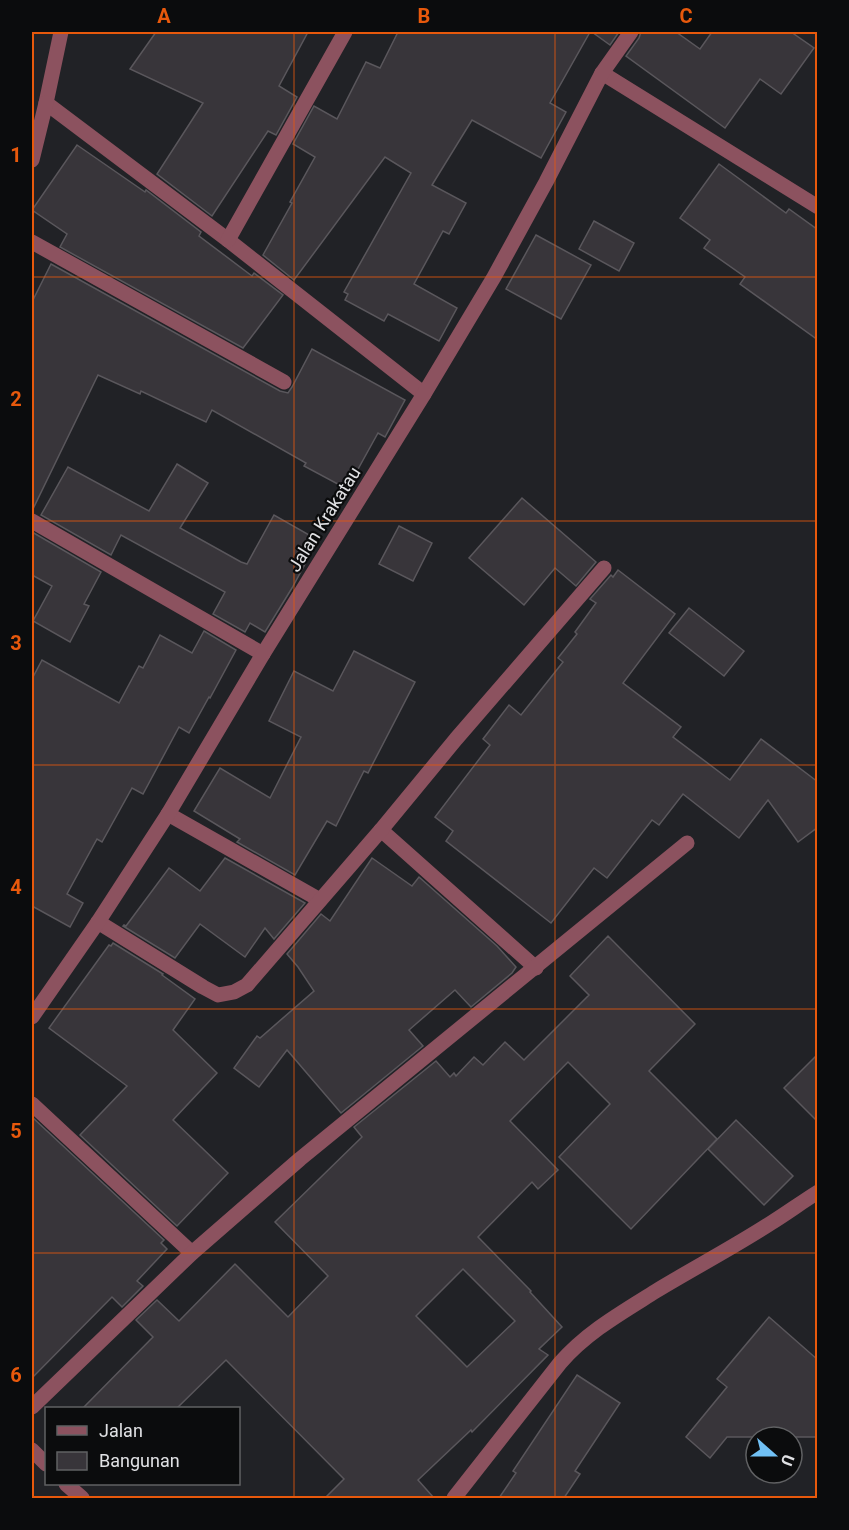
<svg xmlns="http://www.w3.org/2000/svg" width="849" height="1530" viewBox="0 0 849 1530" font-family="Roboto,sans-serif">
	<rect width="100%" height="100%" fill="#212226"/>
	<g fill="#38353a" stroke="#5a575c" stroke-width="1.5" fill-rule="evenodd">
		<path d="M156,32H308L279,86L297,97L276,135L268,131L212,216L157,174L203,103L130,69Z"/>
		<path d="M398,32H590L550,103L566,112L541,158L472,120L432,185L466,203L449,234L443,231L414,284L457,308L439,341L388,314L384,321L345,300L348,294L344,292L411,173L385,157L294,280L263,255L292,203L290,202L315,157L293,144L314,106L337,119L366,62L380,68Z"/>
		<path d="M592,32H619L610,45Z"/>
		<path d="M641,32H676L700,49L712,32H791L814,48L781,94L760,79L725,128L626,56L639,38Z"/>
		<path d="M77,145L145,192L146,190L201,232L199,236L252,276L254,273L283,295L243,348L60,247L67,234L32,210Z"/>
		<path d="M719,164L786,213L789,209L818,230V340L740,284L745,277L704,248L710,240L680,218Z"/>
		<path d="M594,221L634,243L619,271L579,249Z"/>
		<path d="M536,235L591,265L561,319L506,289Z"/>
		<path d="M51,264L280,391L288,393L292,387L312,349L405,400L385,437L378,433L347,489L304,466L306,463L212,410L206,422L141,391L140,394L98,375L32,511V302Z"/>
		<path d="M177,464L208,483L180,528L241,562L247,564L274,515L318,540L292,588L265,632L250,623L245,632L213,614L225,592L121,535L111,555L41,515L68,467L149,511Z"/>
		<path d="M522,498L596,562L576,586L555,568L524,605L469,558Z"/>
		<path d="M399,526L432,543L413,581L379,564Z"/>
		<path d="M32,532L101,572L84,604L89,606L70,642L33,621L52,586L32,575Z"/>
		<path d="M618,570L675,614L623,683L681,727L673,737L730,780L761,739L818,782V827L798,842L768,800L739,838L683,794L659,825L652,820L607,878L594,868L551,923L446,841L453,831L435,817L490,745L483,739L509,705L521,715L563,662L558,658L577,634L575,632L596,603L590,599L611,575L613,577Z"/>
		<path d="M689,608L744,651L724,676L669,633Z"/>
		<path d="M204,631L236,650L210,698L209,697L189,733L179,727L143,794L132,788L102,842L97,839L67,894L83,903L70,927L32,906V679L42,660L119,703L139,666L143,668L160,635L192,653Z"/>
		<path d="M354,651L415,682L368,773L364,771L336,826L327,821L295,875L237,842L240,839L194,811L220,768L270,798L301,737L269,721L294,671L333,691Z"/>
		<path d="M225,858L305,903L274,939L265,928L245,957L200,924L175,958L123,926L124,925L126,926L169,868L200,891Z"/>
		<path d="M372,858L412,886L419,877L497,946L516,967L512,973L471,1007L455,990L409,1030L423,1046L341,1113L287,1050L259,1087L234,1068L257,1036L260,1038L314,991L298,967L287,954L321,914L330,921Z"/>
		<path d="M608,936L695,1024L649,1071L717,1139L631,1229L559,1157L610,1104L568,1062L510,1121L558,1170L538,1189L532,1182L478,1237L531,1291L530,1292L562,1327L539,1349L548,1355L472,1432L471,1430L418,1480L434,1498H325L344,1479L226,1360L177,1408H83L153,1337L136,1320L157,1300L179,1321L235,1264L288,1317L328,1276L275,1222L362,1137L354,1127L436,1061L450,1077L454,1073L456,1076L474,1057L483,1065L505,1042L524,1060L589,995L570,976ZM463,1269L515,1321L467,1367L416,1316Z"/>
		<path d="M113,943L163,974L162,975L195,999L173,1030L217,1073L173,1120L228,1173L177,1226L80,1135L127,1086L49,1028L109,945L111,946Z"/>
		<path d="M818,1054V1122L784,1088Z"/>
		<path d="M32,1117L164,1240L161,1243L167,1249L137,1281L143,1286L122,1307L112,1297L32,1378Z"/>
		<path d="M736,1120L793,1176L764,1205L708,1149Z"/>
		<path d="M769,1317L818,1360V1437H727L710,1458L686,1437L727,1387L717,1379Z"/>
		<path d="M577,1375L620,1403L575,1471L580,1474L564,1498H499L516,1473L513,1471Z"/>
	</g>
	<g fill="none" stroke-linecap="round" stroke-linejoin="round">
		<g stroke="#8c525f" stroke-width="15">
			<path d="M61,32L46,103L228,240L424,394"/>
			<path d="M602,73L818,207"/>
			<path d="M32,160L46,103"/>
			<path d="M228,240L345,32"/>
			<path d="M32,242L284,382"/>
			<path d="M32,521L263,654"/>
			<path d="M168,814L320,900"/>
			<path d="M381,830L536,968"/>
			<path d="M98,922L203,987L218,995L234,992L247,985L381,830L456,739L604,568"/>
			<path d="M32,1017L98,922L168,814L263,654L424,394L494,277L546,182L602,73L631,32"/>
			<path d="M32,1104L192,1253"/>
			<path d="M32,1407L192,1253L300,1159L687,843"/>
			<path d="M32,1450L46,1464"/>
			<path d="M66,1484L82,1498"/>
			<path d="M454,1498L560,1363C587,1332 621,1313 656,1291C694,1268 734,1247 771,1223C787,1213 802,1202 818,1192"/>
		</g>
	</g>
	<path fill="none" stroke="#e8590c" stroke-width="1.5" stroke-opacity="0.55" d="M294,32V1498M555,32V1498M32,277H818M32,521H818M32,765H818M32,1009H818M32,1253H818"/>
	<g text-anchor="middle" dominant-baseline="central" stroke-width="4.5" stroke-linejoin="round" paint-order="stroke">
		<g font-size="18" fill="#e0e1e4" stroke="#0b0c0d">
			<text transform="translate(324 519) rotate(-58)">Jalan Krakatau</text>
		</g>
	</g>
	<rect width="849" height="1530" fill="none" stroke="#0b0c0d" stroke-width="66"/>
	<rect x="45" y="1407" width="195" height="78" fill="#0b0c0d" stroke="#606163" stroke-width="1.5"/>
	<rect x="57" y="1426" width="30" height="9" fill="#8c525f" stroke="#606163" stroke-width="1.5"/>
	<text x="99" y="1437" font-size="18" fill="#e0e1e4">Jalan</text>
	<rect x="57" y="1452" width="30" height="18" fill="#38353a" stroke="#606163" stroke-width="1.5"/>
	<text x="99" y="1467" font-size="18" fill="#e0e1e4">Bangunan</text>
	<g transform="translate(774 1455) rotate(111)"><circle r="28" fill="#0b0c0d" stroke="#606163" stroke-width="1.5"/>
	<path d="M0-4.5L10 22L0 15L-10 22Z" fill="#71c1f5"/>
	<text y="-9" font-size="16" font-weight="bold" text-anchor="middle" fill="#e0e1e4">U</text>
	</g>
	<rect x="33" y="33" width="783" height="1464" fill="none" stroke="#e8590c" stroke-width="2"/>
	<g font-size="20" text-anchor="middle" font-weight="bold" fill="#e8590c">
		<text x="164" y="23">A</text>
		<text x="424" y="23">B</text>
		<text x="686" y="23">C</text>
		<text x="16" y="162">1</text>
		<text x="16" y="406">2</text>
		<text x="16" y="650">3</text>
		<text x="16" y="894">4</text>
		<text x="16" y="1138">5</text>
		<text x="16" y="1382">6</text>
	</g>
</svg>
